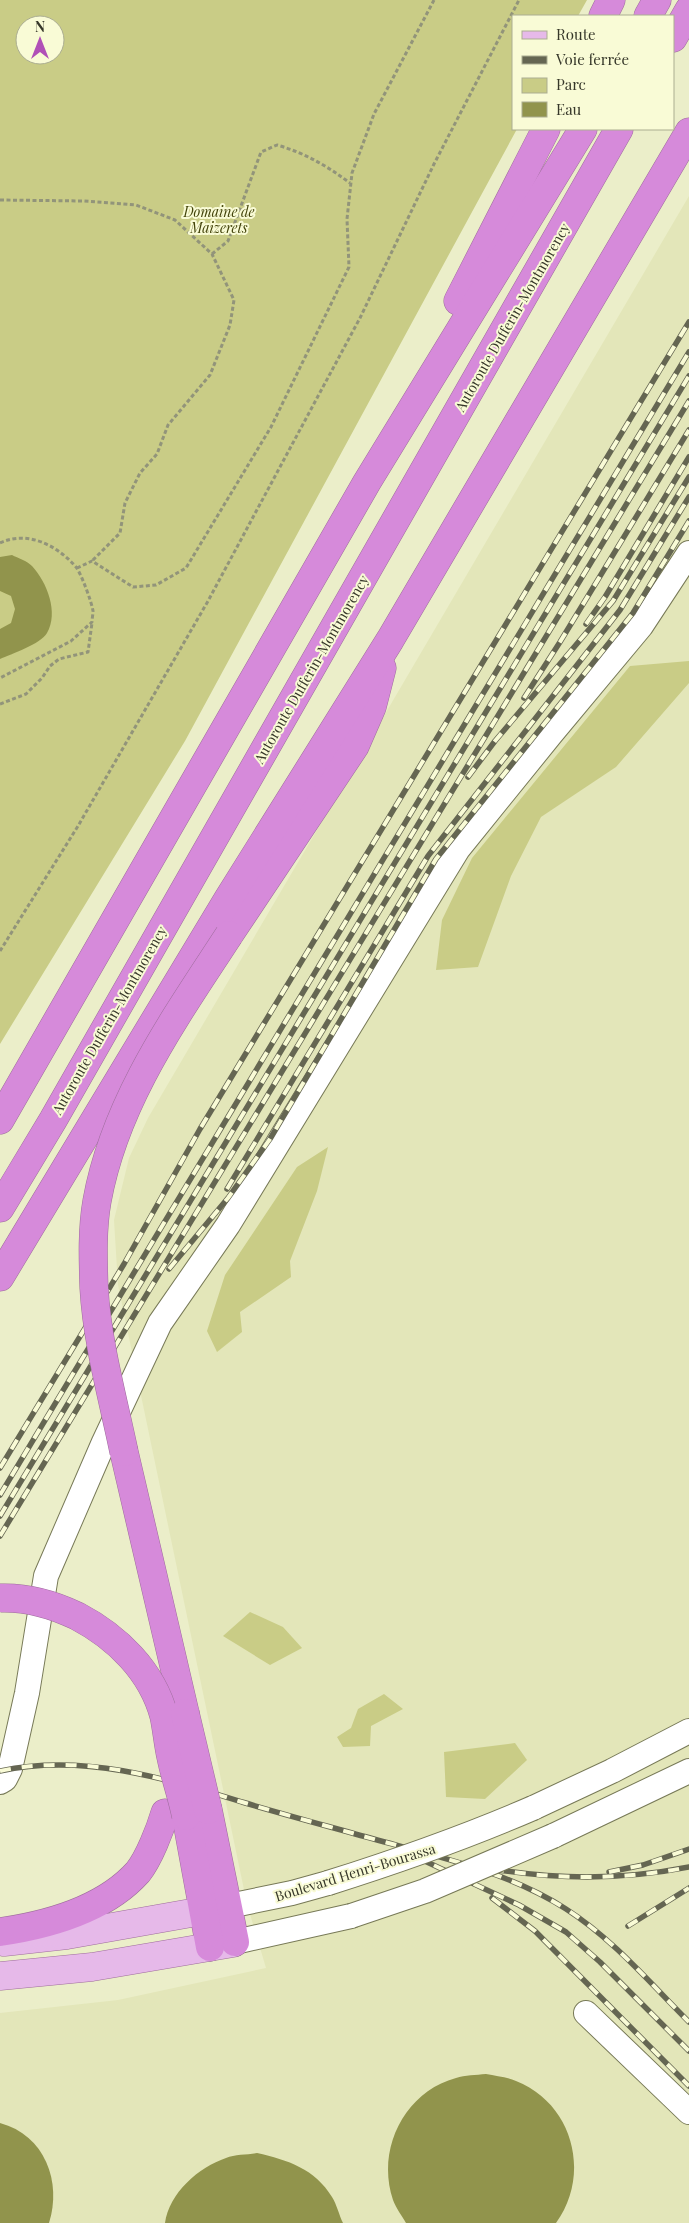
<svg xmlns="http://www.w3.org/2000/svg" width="689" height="2223" viewBox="0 0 689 2223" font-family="'Playfair Display',serif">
	<rect width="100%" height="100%" fill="#ebeec9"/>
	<path fill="#e3e6b9" d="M689,196V2223H0V2013L118,2000L266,1968L247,1904L118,1285L114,1220L129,1158L148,1118Z"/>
	<g fill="#c9cc86" fill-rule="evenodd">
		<path d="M0,0H587L578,16H513V129H517L185,741L0,1044ZM25,25H55V55H25Z"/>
		<path d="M689,661V683L616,767L541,817L511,876L478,967L436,970L442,920L472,858L630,666Z"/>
		<path d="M328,1147L317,1191L290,1261L291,1277L240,1312L242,1332L217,1352L207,1331L225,1275L297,1167Z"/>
		<path d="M250,1612L283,1627L302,1648L270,1665L223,1636Z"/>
		<path d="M384,1694L403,1709L371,1726L370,1746L343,1747L337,1737L351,1728L358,1709Z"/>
		<path d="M515,1743L527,1760L485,1799L446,1797L444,1752Z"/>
	</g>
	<g fill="#91944c">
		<path d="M12,555C18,558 27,561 32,566C47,582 59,613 47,633C41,644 11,654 0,659V629L11,623L15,609L11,596L0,591V557Z"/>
		<path d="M486,2074C496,2076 507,2077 516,2081C574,2104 591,2175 556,2223H406C402,2216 396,2208 393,2200C376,2150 404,2092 456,2078C465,2075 476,2075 486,2074Z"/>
		<path d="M0,2123C45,2135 62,2182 49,2223H0Z"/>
		<path d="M257,2153C288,2160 315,2169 332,2197C337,2205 339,2215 343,2223H165C169,2193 199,2167 226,2158C235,2154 247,2155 257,2153Z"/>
	</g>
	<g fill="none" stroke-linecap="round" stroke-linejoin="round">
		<defs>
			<g id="minor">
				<path d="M0,1782L5,1779L10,1769L27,1693L46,1576L104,1442L160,1323L228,1225L458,849L551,734L641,626L689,553"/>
				<path d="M533,1808L612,1771L689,1731"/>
				<path d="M553,1836L689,1771"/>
				<path d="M229,1906L292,1893L328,1883"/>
				<path d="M235,1942L351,1916"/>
				<path d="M586,2013L689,2112"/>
			</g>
			<g id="major">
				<path d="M4,1942L67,1935L225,1907"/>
				<path d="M0,1976L92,1967L233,1943"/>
			</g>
			<g id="highway">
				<path d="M603,16L611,0"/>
				<path d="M648,16L657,0"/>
				<path d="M673,38L689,10"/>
				<path d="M458,301L546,129"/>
				<path d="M229,935L355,746L372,707L382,668"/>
				<path d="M0,1120L367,482L583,129"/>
				<path d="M0,1208L53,1120L619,129"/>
				<path d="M0,1277L228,899L390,640L689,132"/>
				<path d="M124,1452L185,1713"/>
				<path d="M208,1810L235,1942"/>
				<path d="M186,1816L210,1947"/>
				<path d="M0,1932C48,1925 104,1910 138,1872C149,1858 160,1830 165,1813"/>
			</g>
		</defs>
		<use href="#minor" stroke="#777957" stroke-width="26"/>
		<use href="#major" stroke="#9e6d9c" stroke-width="29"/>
		<use href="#highway" stroke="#9e6d9c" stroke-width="29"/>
		<g stroke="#92947a" stroke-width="3" stroke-dasharray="4 2.5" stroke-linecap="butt">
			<path d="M0,200L84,201L136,205L175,220L212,254L234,300L230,325L210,375L168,425L157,454L140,473L125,503L120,533L92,561"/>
			<path d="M212,254L228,241L261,152L277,145C305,153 327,166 350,183"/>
			<path d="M0,543C27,530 57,545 76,567C81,573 92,603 93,611C93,614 92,619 92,622L71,641L0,678"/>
			<path d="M77,568L92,561L133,587L156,585L186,568L271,427L349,267L347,219L352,173L374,114L434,0"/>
			<path d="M0,704L26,694L42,678L50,666L59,659L88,652L92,623"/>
			<path d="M0,951L78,826L208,601L360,318L434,164L519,0"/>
		</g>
		<use href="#minor" stroke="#fff" stroke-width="24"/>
		<use href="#major" stroke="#e6b9e9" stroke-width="28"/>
		<use href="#highway" stroke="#d68ada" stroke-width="28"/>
		<defs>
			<g id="rail">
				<path d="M586,624L605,597L689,457"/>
				<path d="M524,698L560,642L689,430"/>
				<path d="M468,777L495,741L613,601L689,477"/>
				<path d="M227,1189L428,856L620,610L689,497"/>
				<path d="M169,1269L228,1198L270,1139L436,859L633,613L689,521"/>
				<path d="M0,1468L124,1264L200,1129L689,322"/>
				<path d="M0,1495L689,352"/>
				<path d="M0,1516L689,376"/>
				<path d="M0,1536L689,401"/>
				<path d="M0,1771C83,1753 164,1778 242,1802C279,1813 316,1823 352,1833C425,1854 502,1868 566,1909C613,1939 650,1983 689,2022"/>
				<path d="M414,1856L519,1905L566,1932L600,1962L689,2051"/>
				<path d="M493,1869C559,1880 623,1880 689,1867"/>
				<path d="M609,1872L643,1865L689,1849"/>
				<path d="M492,1898L535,1931L689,2086"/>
				<path d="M628,1926L689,1888"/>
			</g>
		</defs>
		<use href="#rail" stroke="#656652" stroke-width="5.5"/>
		<use href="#rail" stroke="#f9fbd6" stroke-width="4" stroke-dasharray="11" stroke-linecap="butt"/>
		<defs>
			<g id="minor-bridge">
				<path d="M328,1883C398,1861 466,1837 533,1808"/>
				<path d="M351,1916L425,1891L553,1836"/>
			</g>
			<g id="highway-bridge">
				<path d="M124,1452C113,1399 97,1342 94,1288C93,1259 92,1229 97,1201C115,1101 175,1018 229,935"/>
				<path d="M0,1598C27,1597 52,1604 77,1616C117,1637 152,1671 164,1716C167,1730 168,1744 171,1757C175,1777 182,1796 186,1816"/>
				<path d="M185,1713L208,1810"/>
			</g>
		</defs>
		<use href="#minor-bridge" stroke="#777957" stroke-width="26" stroke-linecap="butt"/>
		<use href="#highway-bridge" stroke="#9e6d9c" stroke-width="29" stroke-linecap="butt"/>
		<use href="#minor-bridge" stroke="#fff" stroke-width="24"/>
		<use href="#highway-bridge" stroke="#d68ada" stroke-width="28"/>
	</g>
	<g text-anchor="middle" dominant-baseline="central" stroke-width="4" stroke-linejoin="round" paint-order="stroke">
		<g font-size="14" font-style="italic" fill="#43440b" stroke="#f9fbd6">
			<text x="219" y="211">Domaine de<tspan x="219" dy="16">Maizerets</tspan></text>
		</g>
		<g font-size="14" fill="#363729" stroke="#f9fbd6">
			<text transform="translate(512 317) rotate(-60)">Autoroute Dufferin-Montmorency</text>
			<text transform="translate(311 669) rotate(-60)">Autoroute Dufferin-Montmorency</text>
			<text transform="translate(109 1020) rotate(-60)">Autoroute Dufferin-Montmorency</text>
			<text transform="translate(355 1872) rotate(-17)">Boulevard Henri-Bourassa</text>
		</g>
	</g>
	<rect x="512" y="15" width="162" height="115" fill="#f9fbd6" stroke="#abad91"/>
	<rect x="522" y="31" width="25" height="8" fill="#e6b9e9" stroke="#abad91"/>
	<text x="556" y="40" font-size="15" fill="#363729">Route</text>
	<rect x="522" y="56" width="25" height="8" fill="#656652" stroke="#abad91"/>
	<text x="556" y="65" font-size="15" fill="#363729">Voie ferrée</text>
	<rect x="522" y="78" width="25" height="15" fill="#c9cc86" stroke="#abad91"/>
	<text x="556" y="90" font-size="15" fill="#363729">Parc</text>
	<rect x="522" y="102" width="25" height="15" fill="#91944c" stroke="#abad91"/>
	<text x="556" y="115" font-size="15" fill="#363729">Eau</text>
	<g transform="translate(40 40)"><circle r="24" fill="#f9fbd6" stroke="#abad91"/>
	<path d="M0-4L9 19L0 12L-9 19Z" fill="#b150b7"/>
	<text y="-8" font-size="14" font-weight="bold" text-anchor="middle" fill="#363729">N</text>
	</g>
</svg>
